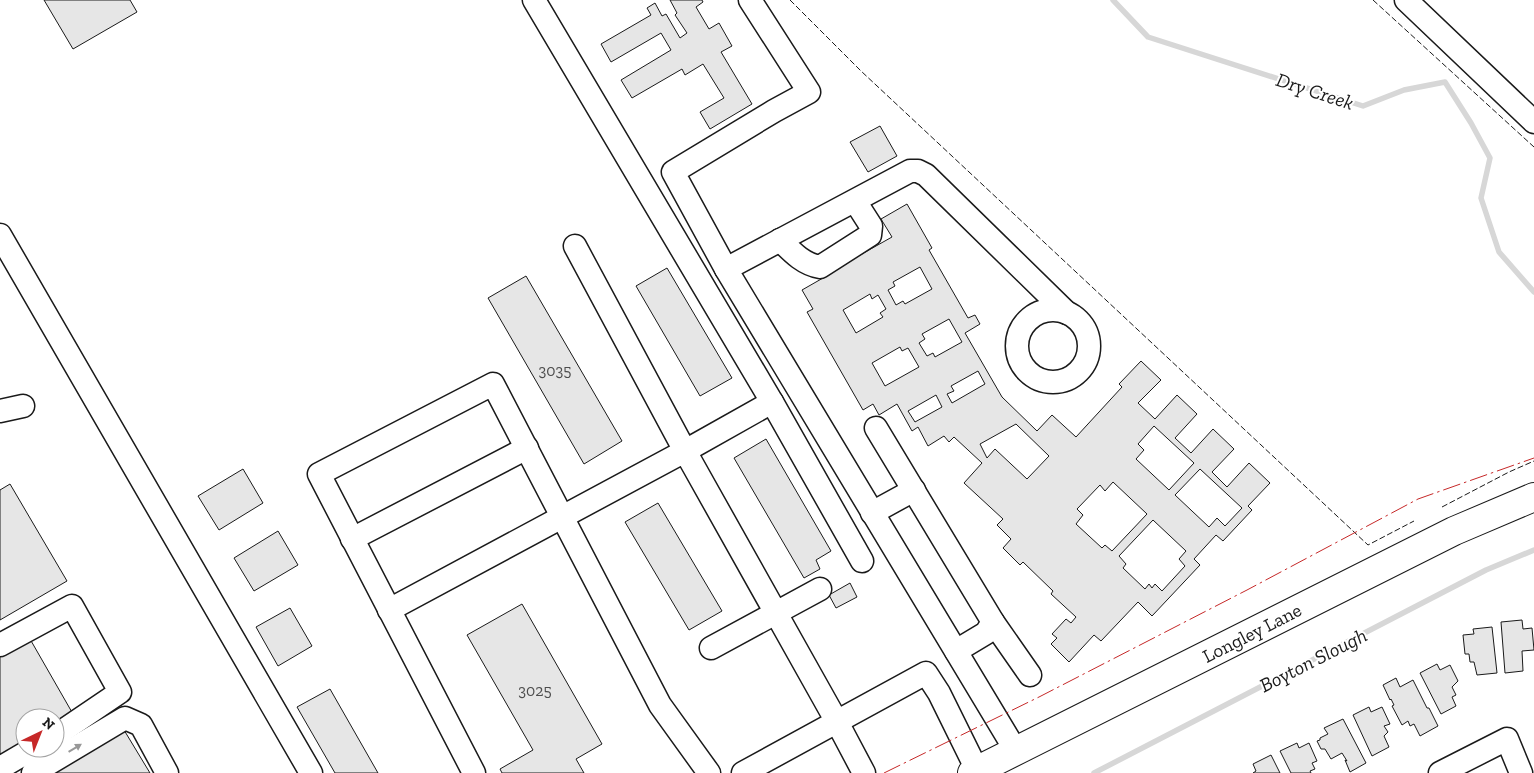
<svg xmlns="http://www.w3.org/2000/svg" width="1534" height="773" viewBox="0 0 1534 773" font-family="'Zilla Slab',serif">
	<rect width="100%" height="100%" fill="#fff"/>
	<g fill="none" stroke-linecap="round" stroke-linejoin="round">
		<g stroke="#d7d7d7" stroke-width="5.5">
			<path d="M1113,0L1148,37L1363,106L1404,90L1445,82L1471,123L1490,158L1481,198L1499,252L1534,292"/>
			<path d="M1094,773L1486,570L1534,550"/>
		</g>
	</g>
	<g fill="#e6e6e6" stroke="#1a1a1a" fill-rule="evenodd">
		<path d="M44,0H130L137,12L73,49Z"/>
		<path d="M670,0H702L703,2L696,7L709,29L719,23L732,46L721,52L752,104L710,129L700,112L724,98L703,64L685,75L682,69L632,98L621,80L671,50L661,33L611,62L601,44L651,15L647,8L655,3L662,16L666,14L680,38L687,33L675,15L677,13Z"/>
		<path d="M880,126L897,156L868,172L850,142Z"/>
		<path d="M907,204L932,248L929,250L968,318L975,315L980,324L965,333L1002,397L1037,431L1052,415L1076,437L1122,387L1119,384L1141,361L1161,380L1138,403L1155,419L1177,395L1197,414L1175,438L1191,453L1213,429L1234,449L1212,472L1227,487L1249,463L1270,483L1248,506L1252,510L1223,541L1216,535L1194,559L1200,565L1152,616L1138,602L1101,641L1094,635L1069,662L1051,644L1057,638L1052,634L1066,619L1071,623L1076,617L1051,594L1053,591L1023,562L1020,565L1003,548L1011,539L997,525L1003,519L964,483L982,463L954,437L949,442L944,436L928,446L918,427L912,431L897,404L879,415L873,404L863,410L807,312L813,309L802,290L830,274L852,241L860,255L892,237L881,219ZM920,267L932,289L905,304L903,301L896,305L888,290L895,286L893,282ZM870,294L872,299L878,295L886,309L880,313L883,317L856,333L843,310ZM949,319L962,342L935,357L933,353L927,356L919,343L925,339L922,334ZM900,347L902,351L908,348L919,367L885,386L872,363ZM978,371L985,384L952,403L947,394L954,391L951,386ZM936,395L942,407L915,422L908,411ZM1016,424L1049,456L1027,479L995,449L987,458L980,444ZM1154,426L1194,463L1169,490L1136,459L1144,450L1138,444ZM1200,469L1242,508L1225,526L1217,518L1209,527L1175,495ZM1113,482L1147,514L1112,551L1105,545L1102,548L1076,524L1083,515L1077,509L1100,485L1105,491ZM1153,520L1186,551L1179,559L1185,566L1162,591L1155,584L1152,588L1149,584L1145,589L1123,568L1126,564L1119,556Z"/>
		<path d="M667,268L732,378L700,396L636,286Z"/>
		<path d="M526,276L622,441L584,464L488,298Z"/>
		<path d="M766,439L831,551L816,560L820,569L804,578L734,458Z"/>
		<path d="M243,469L263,503L219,530L198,496Z"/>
		<path d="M10,484L67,581L0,620V490Z"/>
		<path d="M658,503L722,611L689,630L625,522Z"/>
		<path d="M278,531L298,565L254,591L234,558Z"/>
		<path d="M850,583L857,597L836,608L829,595Z"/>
		<path d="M522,604L602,744L576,759L584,773H502L500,769L533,750L467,635Z"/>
		<path d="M290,608L312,646L278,666L256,627Z"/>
		<path d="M1522,620L1523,629L1532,628L1534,650L1522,651L1523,671L1505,673L1501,622Z"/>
		<path d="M1492,627L1497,673L1477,675L1474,662H1470L1469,654H1465L1463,635L1474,634L1473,629Z"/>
		<path d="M30,639L73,714L55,724V718H25V741L3,754H0V656Z"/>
		<path d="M1437,664L1440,670L1450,665L1458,681L1452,687L1456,695L1452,697L1456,706L1441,714L1420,673Z"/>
		<path d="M1396,678L1400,687L1413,680L1427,708H1429L1438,726L1420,736L1414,724L1410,726L1408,721L1402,725L1392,706L1394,705L1391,699L1390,700L1383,685Z"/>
		<path d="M330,689L378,773H335L297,707Z"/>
		<path d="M1369,707L1371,712L1382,707L1390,724L1384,726L1388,732L1384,736L1389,747L1372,756L1353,715Z"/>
		<path d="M1343,719L1366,763L1350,772L1345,760L1347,761L1342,753L1331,759L1325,749H1321L1317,741L1320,740V738L1328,734L1324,728Z"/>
		<path d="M124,730L150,773H53Z"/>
		<path d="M1297,743L1299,748L1309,743L1317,761L1312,763L1315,769L1310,771L1311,773H1291L1280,751Z"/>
		<path d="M1271,755L1280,773H1253L1256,771L1253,764Z"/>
	</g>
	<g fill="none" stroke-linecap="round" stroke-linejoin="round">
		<defs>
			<g id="minor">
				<path d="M534,0L772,402L685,451L575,246"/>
				<path d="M1406,0L1534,122"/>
				<path d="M0,235L311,773"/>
				<path d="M780,240C792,252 803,264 820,267L870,235L871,226L855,201"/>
				<path d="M726,269L673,172L774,111L809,92L750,0"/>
				<circle cx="1053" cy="346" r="36"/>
				<path d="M772,402L862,561"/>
				<path d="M0,411L23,406"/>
				<path d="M876,428L993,622L986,633L956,651"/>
				<path d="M872,513L914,490"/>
				<path d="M352,539L527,448"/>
				<path d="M389,610L685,451L837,722L864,773"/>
				<path d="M993,622L1030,675"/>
				<path d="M0,645L72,606L120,692L55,736"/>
				<path d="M711,648L820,589"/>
				<path d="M1016,751L726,269L910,171H918L926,175L1067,313"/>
				<path d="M0,768L34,748"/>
				<path d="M33,773L125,718L141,725L167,773"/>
				<path d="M474,773L319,474L493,384L660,705L709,773"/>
				<path d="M743,773L926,673L939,693L977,770"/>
				<path d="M1440,773L1507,739L1521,773"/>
			</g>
			<path id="major" d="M972,773L1454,531L1534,497"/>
		</defs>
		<use href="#minor" stroke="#1a1a1a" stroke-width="25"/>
		<use href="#major" stroke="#1a1a1a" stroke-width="30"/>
		<use href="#minor" stroke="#fff" stroke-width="22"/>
		<use href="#major" stroke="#fff" stroke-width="28"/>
		<g stroke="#1a1a1a" stroke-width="1" stroke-dasharray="6 2.5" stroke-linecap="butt">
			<path d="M790,0L861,71L1368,545L1414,521"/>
			<path d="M1373,0L1534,147"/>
			<path d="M1442,507L1509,472L1534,461"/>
		</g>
		<path stroke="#c62828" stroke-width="1" stroke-dasharray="18 4 2.5 4" stroke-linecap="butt" d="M884,773L1039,697L1247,590L1418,499L1534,458"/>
	</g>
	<defs><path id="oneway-solid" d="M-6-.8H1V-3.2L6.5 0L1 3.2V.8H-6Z" transform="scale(1.25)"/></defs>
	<use fill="#989898" href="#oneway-solid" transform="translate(75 748) rotate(-31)"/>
	<g text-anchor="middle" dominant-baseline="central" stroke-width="4" stroke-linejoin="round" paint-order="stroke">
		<g font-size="16" fill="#4d4d4d">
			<text x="555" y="370">3035</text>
			<text x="535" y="690">3025</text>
		</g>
		<g font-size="19" fill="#1a1a1a" stroke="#fff">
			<text transform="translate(1252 633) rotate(-27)">Longley Lane</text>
		</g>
		<g font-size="20" font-style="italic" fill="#1a1a1a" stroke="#fff">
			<text transform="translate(1315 91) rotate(18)">Dry Creek</text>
			<text transform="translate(1313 660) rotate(-27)">Boyton Slough</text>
		</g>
	</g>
	<g transform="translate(40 733) rotate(43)"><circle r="24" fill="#ffffff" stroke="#a3a3a3"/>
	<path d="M0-4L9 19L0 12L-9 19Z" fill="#c62828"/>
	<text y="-8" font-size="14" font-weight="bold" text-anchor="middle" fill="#1a1a1a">N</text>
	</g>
</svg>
